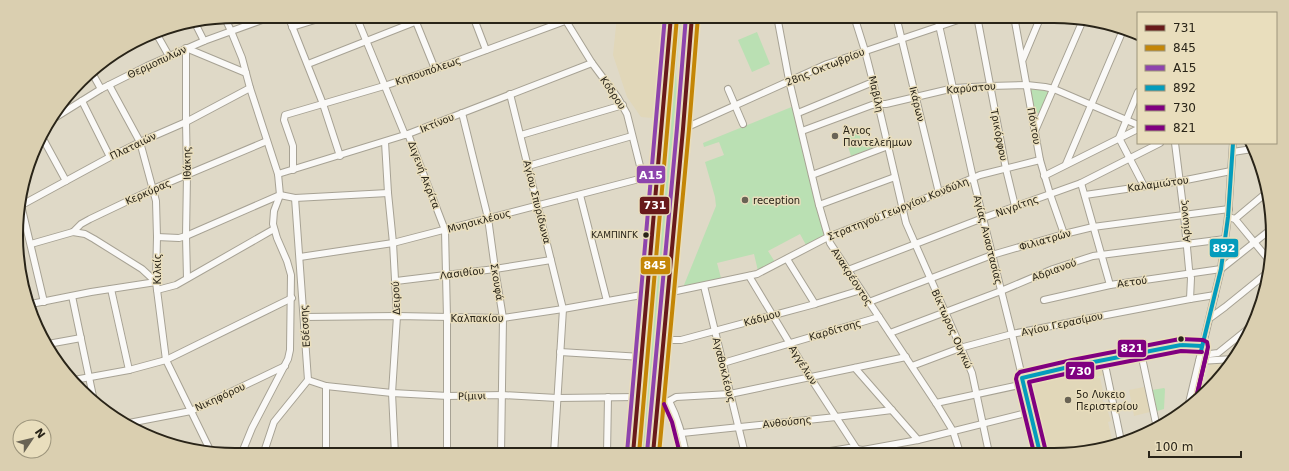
<svg xmlns="http://www.w3.org/2000/svg" width="1289" height="471" viewBox="0 0 1289 471" font-family="'DejaVu Sans',sans-serif">
	<rect width="100%" height="100%" fill="#dfd9c7"/>
	<g fill="#e1d7b9">
		<path d="M617,16H664L652,118L641,117L627,97L613,55Z"/>
		<path d="M1100,363L1103,375L1097,377L1098,378H1100L1103,391L1101,392L1105,409H1107L1111,421L1108,422L1113,444L1082,453H1046L1028,381Z"/>
		<path d="M1210,363L1215,365L1216,364L1231,363L1221,375L1215,374L1212,384L1207,385L1205,391H1203Z"/>
		<path d="M1144,387L1150,412L1134,416L1129,390Z"/>
	</g>
	<g fill="#bae0b3">
		<path d="M679,16H681L676,72L677,91L645,454H640Z"/>
		<path d="M757,32L770,64L752,72L738,40Z"/>
		<path d="M1030,89L1050,91L1039,113L1034,112Z"/>
		<path d="M794,106L826,234L806,245L800,234L768,251L775,262L758,271L754,254L717,263L721,278L685,287L684,285L716,206L715,197L705,162L724,155L719,142L704,147L703,143Z"/>
		<path d="M859,133L863,147L871,146L873,148L851,156L845,137Z"/>
		<path d="M1164,388L1165,389L1164,409L1157,411L1152,390Z"/>
	</g>
	<g fill="none" stroke-linecap="round" stroke-linejoin="round">
		<defs>
			<g id="minor">
				<path d="M288,16L323,104L340,156"/>
				<path d="M356,16L405,135"/>
				<path d="M473,16L486,50"/>
				<path d="M563,16L592,63L618,98L627,114L643,178"/>
				<path d="M777,16L789,80L819,205L830,243L936,403L953,431L960,453"/>
				<path d="M854,16L865,51L873,82L906,223L972,373L989,453"/>
				<path d="M896,16L939,193"/>
				<path d="M937,16L973,178L1012,334L1040,453"/>
				<path d="M977,16L1006,169L1015,206"/>
				<path d="M1014,16L1040,160L1050,194L1064,234"/>
				<path d="M225,18L231,31L242,58L250,88L278,174L280,195L274,211L273,224L277,238L287,261L291,275L290,350L288,359L252,428L241,455"/>
				<path d="M778,21L790,16"/>
				<path d="M416,22L435,69"/>
				<path d="M195,23L204,41"/>
				<path d="M292,27L328,16"/>
				<path d="M156,33L169,56"/>
				<path d="M1023,59L1041,16"/>
				<path d="M308,64L430,16"/>
				<path d="M91,71L101,89"/>
				<path d="M109,85L140,142L156,201L157,237L156,282L166,360L211,452"/>
				<path d="M728,89L743,124"/>
				<path d="M1138,92L1119,138L1144,186"/>
				<path d="M510,94L563,309L554,454"/>
				<path d="M82,101L110,157"/>
				<path d="M462,113L488,218L495,269L503,318L501,454"/>
				<path d="M798,113L873,82"/>
				<path d="M48,122L101,89L147,66L204,41L273,16"/>
				<path d="M683,129L827,64L970,16"/>
				<path d="M802,131L872,105L878,104H886L954,88L990,86L1027,85L1045,87L1054,89L1138,125"/>
				<path d="M1035,131L1083,20"/>
				<path d="M408,134L445,230L447,318V455"/>
				<path d="M521,135L623,105"/>
				<path d="M42,137L66,181"/>
				<path d="M385,142L388,193L393,243L397,316L392,393L395,455"/>
				<path d="M1175,143L1184,215L1189,269L1191,278L1190,299"/>
				<path d="M1233,152L1252,149"/>
				<path d="M1066,164L1123,30"/>
				<path d="M528,166L632,136"/>
				<path d="M293,170V146L284,120L285,115L384,86L435,69L565,21"/>
				<path d="M278,174L408,134L592,63"/>
				<path d="M812,175L888,146"/>
				<path d="M1044,176L1138,129"/>
				<path d="M1081,183L1110,285"/>
				<path d="M280,195L295,198L388,193"/>
				<path d="M580,195L607,301"/>
				<path d="M1085,195L1181,181L1231,171"/>
				<path d="M21,205L44,302"/>
				<path d="M819,205L895,177"/>
				<path d="M18,207L110,157L140,142L186,122L250,88"/>
				<path d="M1228,217L1235,219L1268,259"/>
				<path d="M1235,219L1266,193"/>
				<path d="M73,232L85,234L94,239L142,269L156,282"/>
				<path d="M157,237L179,238L186,236L280,195"/>
				<path d="M31,244L73,232L81,224L90,219L153,189L267,141"/>
				<path d="M300,257L393,243L643,178L657,179"/>
				<path d="M787,259L815,304"/>
				<path d="M848,270L983,218L1081,183L1160,143"/>
				<path d="M749,276L810,377L858,451"/>
				<path d="M187,278L186,236L187,175L186,122V48L246,73"/>
				<path d="M396,281L495,269L551,260"/>
				<path d="M704,286L745,454"/>
				<path d="M111,289L129,370"/>
				<path d="M157,290L176,285L274,229"/>
				<path d="M667,293L757,274L828,237L903,208L980,175L1040,160"/>
				<path d="M72,296L94,401"/>
				<path d="M1044,300L1110,285L1221,269L1270,230"/>
				<path d="M869,302L992,255L1064,234L1093,227L1229,209"/>
				<path d="M31,304L91,292L156,282"/>
				<path d="M304,317L397,316L503,318L563,309L647,294"/>
				<path d="M1210,318L1225,307L1267,273"/>
				<path d="M890,333L1001,291L1053,269L1093,256L1225,239"/>
				<path d="M663,340H681L815,304L861,290"/>
				<path d="M48,344L81,338"/>
				<path d="M1201,351L1210,354L1218,353L1249,328"/>
				<path d="M560,352L642,357"/>
				<path d="M1141,353L1157,428"/>
				<path d="M1104,360L1121,441"/>
				<path d="M1199,361L1234,359"/>
				<path d="M723,363L879,317"/>
				<path d="M912,366L960,348L1012,334L1096,317L1190,299L1215,295"/>
				<path d="M855,368L918,440"/>
				<path d="M1022,378L1073,366L1181,345L1202,346"/>
				<path d="M74,380L129,370L166,360L292,298"/>
				<path d="M308,380L326,386L392,393L448,396L502,395L557,398L638,397"/>
				<path d="M326,386V455"/>
				<path d="M1191,396L1204,394"/>
				<path d="M669,401L676,397L730,394L906,357"/>
				<path d="M669,401C678,418 682,435 686,454"/>
				<path d="M936,403L1024,384"/>
				<path d="M1188,407L1221,269L1228,217L1233,143"/>
				<path d="M129,423L191,411L285,366"/>
				<path d="M682,433L836,417L892,410"/>
				<path d="M607,454L608,397"/>
				<path d="M812,454L849,448L863,450L918,440L1030,412"/>
				<path d="M263,455L274,422L308,380L295,198"/>
			</g>
			<g id="highway">
				<path d="M633,454L671,16"/>
				<path d="M653,454L675,206L683,129L692,16"/>
			</g>
		</defs>
		<use href="#minor" stroke="#a7a294" stroke-width="8"/>
		<use href="#highway" stroke="#a7a294" stroke-width="11"/>
		<use href="#minor" stroke="#faf9f7" stroke-width="6"/>
		<use href="#highway" stroke="#faf9f7" stroke-width="9"/>
		<defs>
			<g id="bus-1">
				<path d="M633,454L671,16"/>
				<path d="M653,454L683,129L692,16"/>
			</g>
			<g id="bus-2">
				<path d="M639,454L677,17"/>
				<path d="M659,454L689,129L698,16"/>
			</g>
			<g id="bus-3">
				<path d="M627,453L665,16"/>
				<path d="M647,453L677,128L686,16"/>
			</g>
			<g id="bus-4">
				<path d="M1201,351L1221,269L1228,217L1233,143"/>
				<path d="M1040,453L1022,378L1073,366L1181,345L1202,346"/>
			</g>
			<g id="bus-5">
				<path d="M1195,403L1207,352"/>
				<path d="M664,404L672,422L680,454"/>
				<path d="M1046,452L1029,382L1074,372L1181,351L1202,352"/>
			</g>
			<path id="bus-6" d="M1034,453L1016,379L1017,375L1020,372L1072,360L1180,339L1203,340L1207,342L1208,347L1195,403"/>
		</defs>
		<use href="#bus-1" stroke="#e9debd" stroke-width="7"/>
		<use href="#bus-2" stroke="#e9debd" stroke-width="7"/>
		<use href="#bus-3" stroke="#e9debd" stroke-width="7"/>
		<use href="#bus-4" stroke="#e9debd" stroke-width="7"/>
		<use href="#bus-5" stroke="#e9debd" stroke-width="7"/>
		<use href="#bus-6" stroke="#e9debd" stroke-width="7"/>
		<use href="#bus-1" stroke="#681a1a" stroke-width="4"/>
		<use href="#bus-2" stroke="#c48606" stroke-width="4"/>
		<use href="#bus-3" stroke="#8e44ad" stroke-width="4"/>
		<use href="#bus-4" stroke="#049cbc" stroke-width="4"/>
		<use href="#bus-5" stroke="#800080" stroke-width="4"/>
		<use href="#bus-6" stroke="#800080" stroke-width="4"/>
	</g>
	<g fill="#696355" stroke="#e9debd" stroke-width="1.5">
		<circle cx="835" cy="136" r="4"/>
		<circle cx="745" cy="200" r="4"/>
		<circle cx="1068" cy="400" r="4"/>
	</g>
	<g fill="#292418" stroke="#e9debd" stroke-width="1.5">
		<circle cx="646" cy="235" r="3.5"/>
		<circle cx="1181" cy="339" r="3.5"/>
	</g>
	<g text-anchor="middle" dominant-baseline="central" stroke-width="3" stroke-linejoin="round" paint-order="stroke">
		<g font-size="9" fill="#292418" stroke="#e9debd" text-anchor="end">
			<text x="638" y="235">ΚΑΜΠΙΝΓΚ</text>
		</g>
		<g font-size="10" fill="#292418" stroke="#e9debd">
			<text transform="translate(157 62) rotate(-25)">Θερμοπυλών</text>
			<text transform="translate(825 67) rotate(-22)">28ης Οκτωβρίου</text>
			<text transform="translate(428 71) rotate(-19)">Κηπουπόλεως</text>
			<text transform="translate(971 88) rotate(-5)">Καρύστου</text>
			<text transform="translate(613 93) rotate(56)">Κόδρου</text>
			<text transform="translate(876 94) rotate(77)">Μαβίλη</text>
			<text transform="translate(917 104) rotate(76)">Ικάρων</text>
			<text transform="translate(437 123) rotate(-22)">Ικτίνου</text>
			<text transform="translate(1034 126) rotate(80)">Πόντου</text>
			<text transform="translate(999 135) rotate(79)">Τρικόρφου</text>
			<text transform="translate(133 146) rotate(-26)">Πλαταιών</text>
			<text transform="translate(187 163) rotate(-91)">Ιθάκης</text>
			<text transform="translate(424 175) rotate(69)">Διγενή Ακρίτα</text>
			<text transform="translate(1158 184) rotate(-8)">Καλαμιώτου</text>
			<text transform="translate(148 192) rotate(-24)">Κερκύρας</text>
			<text transform="translate(537 202) rotate(76)">Αγίου Σπυρίδωνα</text>
			<text transform="translate(1017 206) rotate(-20)">Νιγρίτης</text>
			<text transform="translate(898 209) rotate(-22)">Στρατηγού Γεωργίου Κονδύλη</text>
			<text transform="translate(479 221) rotate(-15)">Μνησικλέους</text>
			<text transform="translate(1185 221) rotate(-95)">Αρίωνος</text>
			<text transform="translate(988 240) rotate(76)">Αγίας Αναστασίας</text>
			<text transform="translate(1045 240) rotate(-16)">Φιλιατρών</text>
			<text transform="translate(157 269) rotate(-90)">Κιλκίς</text>
			<text transform="translate(1054 270) rotate(-20)">Αδριανού</text>
			<text transform="translate(462 273) rotate(-7)">Λασιθίου</text>
			<text transform="translate(852 277) rotate(57)">Ανακρέοντος</text>
			<text transform="translate(497 282) rotate(81)">Σκουφά</text>
			<text transform="translate(1132 282) rotate(-8)">Αετού</text>
			<text transform="translate(396 298) rotate(-92)">Δειρού</text>
			<text x="477" y="318">Καλπακίου</text>
			<text transform="translate(762 318) rotate(-16)">Κάδμου</text>
			<text transform="translate(1062 324) rotate(-12)">Αγίου Γερασίμου</text>
			<text transform="translate(305 326) rotate(-94)">Εδέσσης</text>
			<text transform="translate(952 329) rotate(66)">Βίκτωρος Ουγκώ</text>
			<text transform="translate(835 330) rotate(-16)">Καρδίτσης</text>
			<text transform="translate(803 365) rotate(58)">Αγγέλων</text>
			<text transform="translate(724 370) rotate(76)">Αγαθοκλέους</text>
			<text transform="translate(472 396) rotate(-1)">Ρίμινι</text>
			<text transform="translate(220 397) rotate(-25)">Νικηφόρου</text>
			<text transform="translate(787 422) rotate(-6)">Ανθούσης</text>
		</g>
		<g font-size="10" fill="#292418" stroke="#e9debd" text-anchor="start">
			<text x="843" y="130">Άγιος<tspan x="843" dy="12">Παντελεήμων</tspan></text>
			<text x="753" y="200">reception</text>
			<text x="1076" y="394">5ο Λυκειο<tspan x="1076" dy="12">Περιστερίου</tspan></text>
		</g>
	</g>
	<path d="M0 0H1289V471H0ZM235 23H1054A212 212 0 0 1 1266 235V236A212 212 0 0 1 1054 448H235A212 212 0 0 1 23 236V235A212 212 0 0 1 235 23Z" fill="#dacfb0" fill-rule="evenodd"/>
	<path fill="none" stroke="#292418" stroke-width="2" d="M235 23H1054A212 212 0 0 1 1266 235V236A212 212 0 0 1 1054 448H235A212 212 0 0 1 23 236V235A212 212 0 0 1 235 23Z"/>
	<g stroke="#e9debd" stroke-width="1.5">
		<rect x="636" y="165" width="30" height="19" rx="4" fill="#8e44ad"/>
		<rect x="639" y="196" width="31" height="19" rx="4" fill="#681a1a"/>
		<rect x="1209" y="238" width="30" height="20" rx="4" fill="#049cbc"/>
		<rect x="640" y="256" width="31" height="19" rx="4" fill="#c48606"/>
		<rect x="1117" y="339" width="30" height="19" rx="4" fill="#800080"/>
		<rect x="1065" y="361" width="30" height="19" rx="4" fill="#800080"/>
	</g>
	<g font-size="11" text-anchor="middle" font-weight="bold" fill="#fff">
		<text x="651" y="179">Α15</text>
		<text x="655" y="209">731</text>
		<text x="1224" y="252">892</text>
		<text x="655" y="269">845</text>
		<text x="1132" y="352">821</text>
		<text x="1080" y="375">730</text>
	</g>
	<rect x="1137" y="12" width="140" height="132" fill="#e9debd" stroke="#9c947b"/>
	<rect x="1145" y="25" width="20" height="6" fill="#681a1a" stroke="#9c947b"/>
	<text x="1173" y="32" font-size="12" fill="#292418">731</text>
	<rect x="1145" y="45" width="20" height="6" fill="#c48606" stroke="#9c947b"/>
	<text x="1173" y="52" font-size="12" fill="#292418">845</text>
	<rect x="1145" y="65" width="20" height="6" fill="#8e44ad" stroke="#9c947b"/>
	<text x="1173" y="72" font-size="12" fill="#292418">Α15</text>
	<rect x="1145" y="85" width="20" height="6" fill="#049cbc" stroke="#9c947b"/>
	<text x="1173" y="92" font-size="12" fill="#292418">892</text>
	<rect x="1145" y="105" width="20" height="6" fill="#800080" stroke="#9c947b"/>
	<text x="1173" y="112" font-size="12" fill="#292418">730</text>
	<rect x="1145" y="125" width="20" height="6" fill="#800080" stroke="#9c947b"/>
	<text x="1173" y="132" font-size="12" fill="#292418">821</text>
	<g transform="translate(32 439) rotate(55)"><circle r="19" fill="#e9debd" stroke="#9c947b"/>
	<path d="M0-3L7 15L0 10L-7 15Z" fill="#696355"/>
	<text y="-6" font-size="11" font-weight="bold" text-anchor="middle" fill="#292418">N</text>
	</g>
	<path d="M1149 451v6h92v-6" fill="none" stroke="#292418" stroke-width="2"/>
	<text x="1155" y="451" font-size="12" fill="#292418" stroke="#e9debd" stroke-width="3" paint-order="stroke">100 m</text>
</svg>
